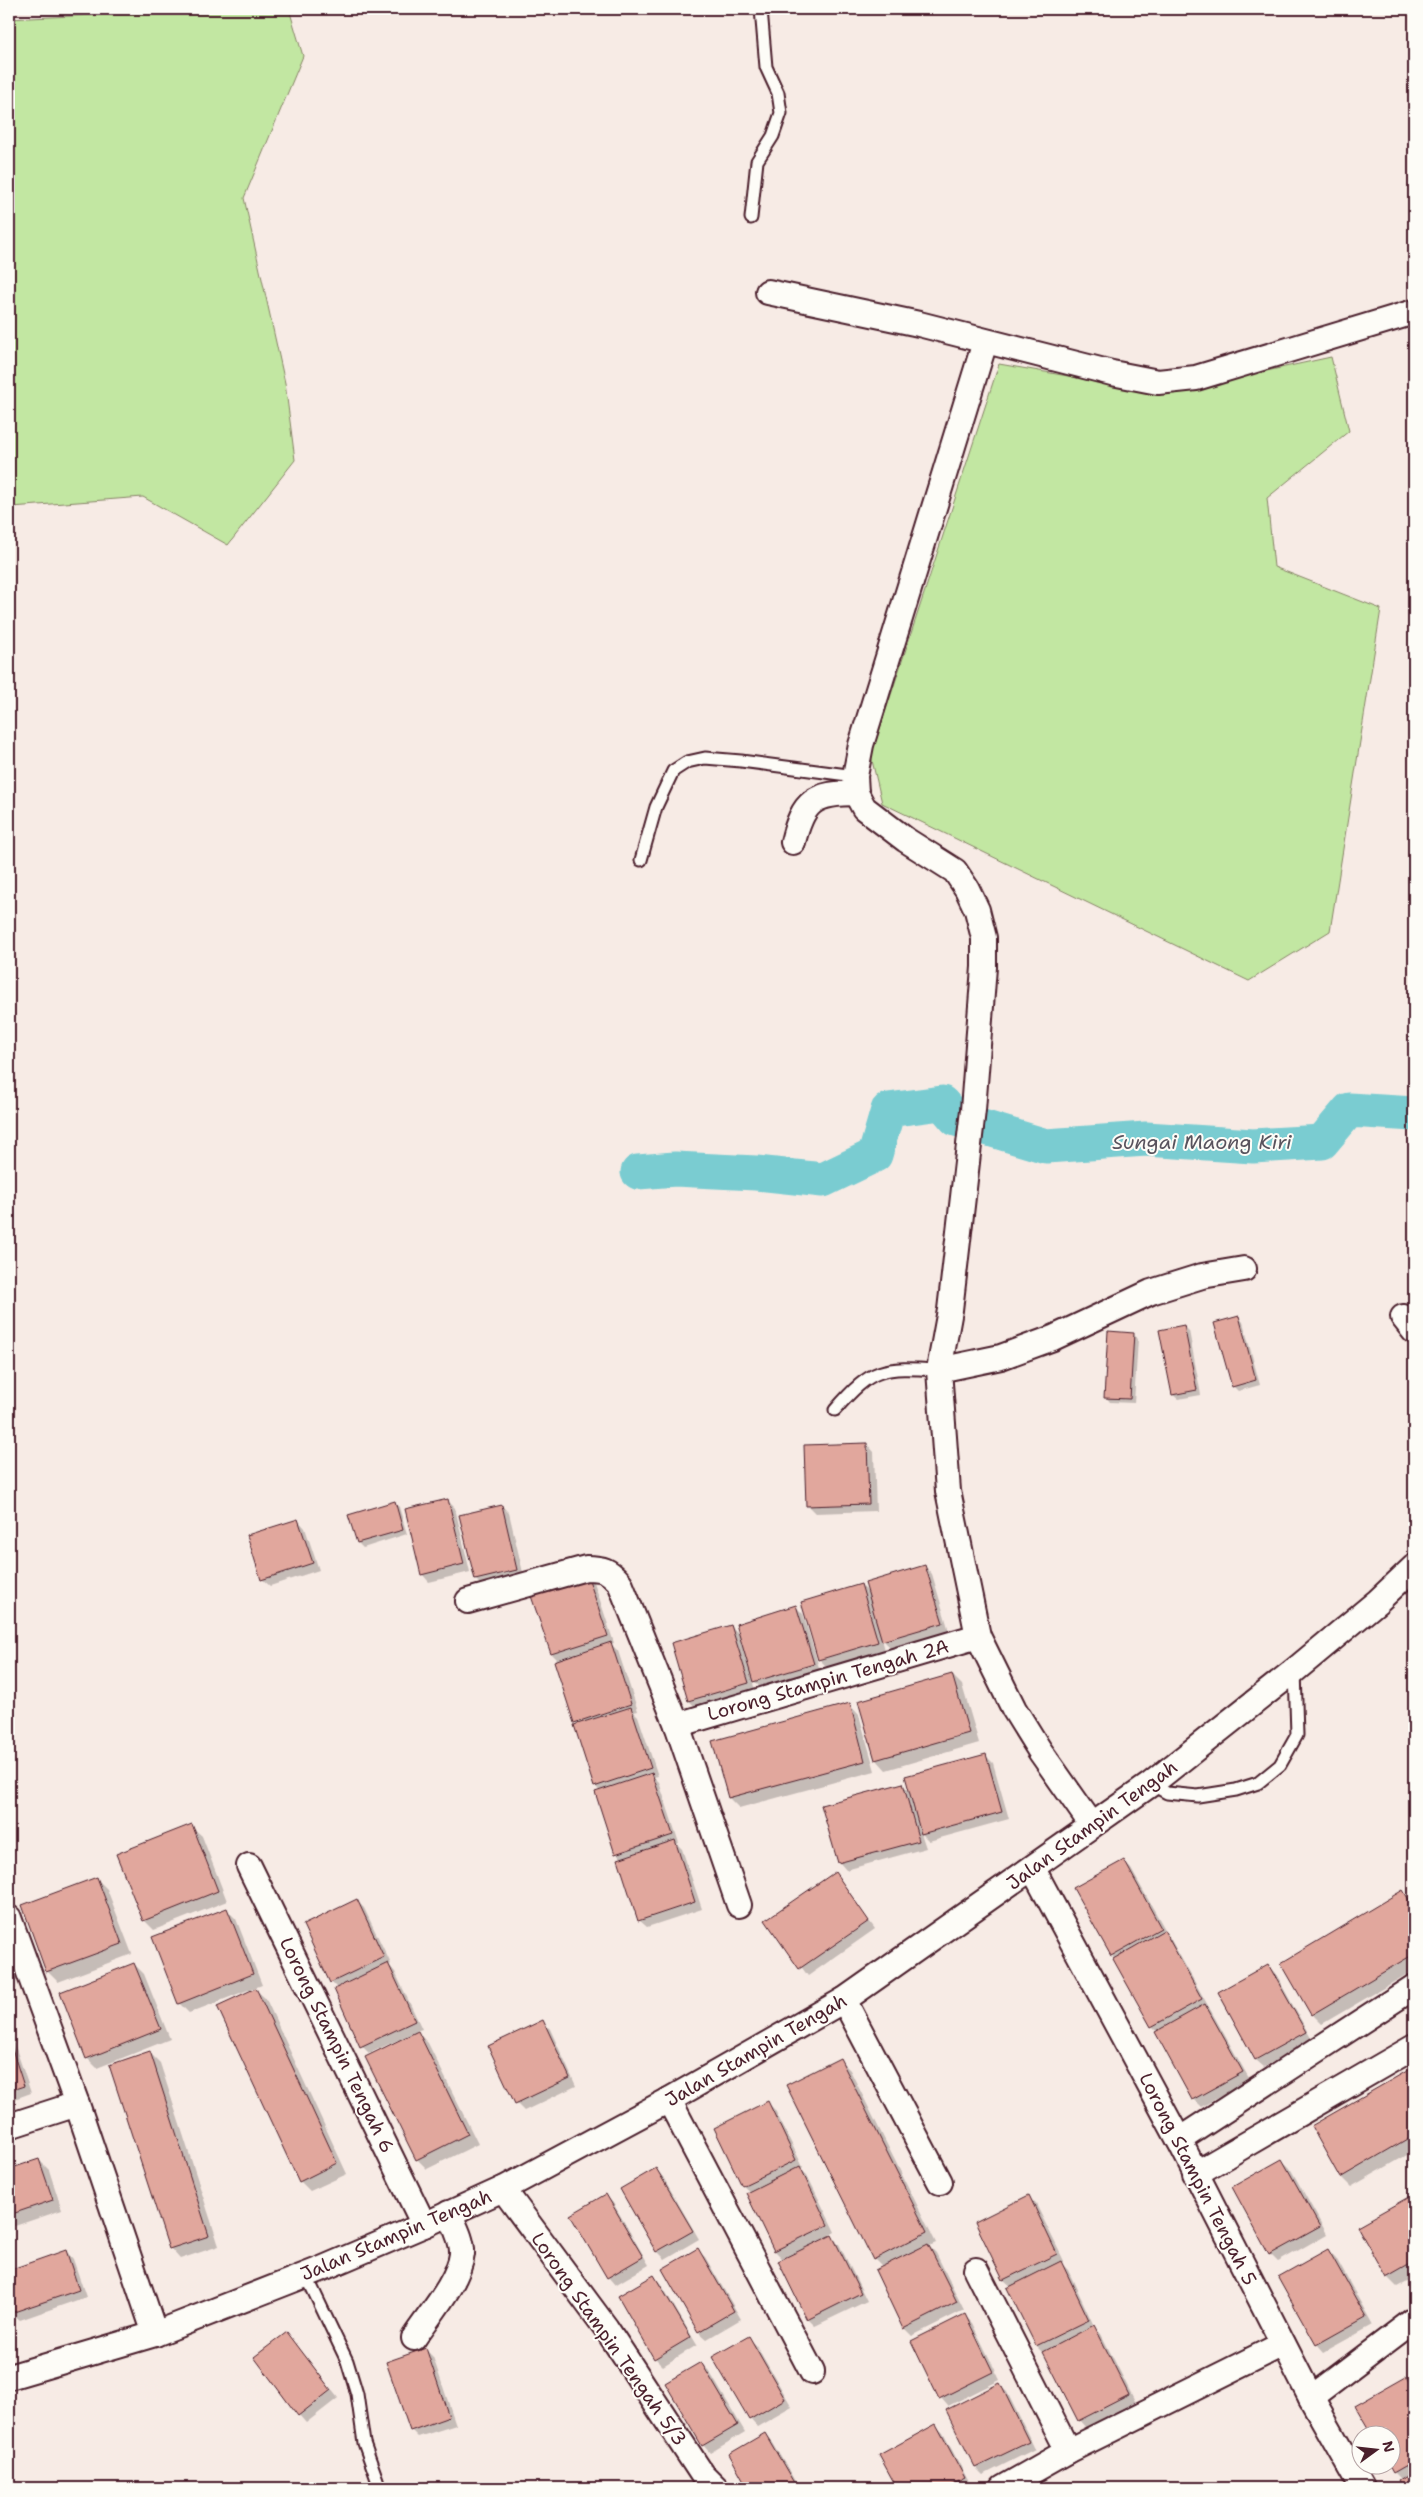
<svg xmlns="http://www.w3.org/2000/svg" width="1423" height="2497" viewBox="0 0 1423 2497" font-family="'Shantell Sans',sans-serif">
	<rect width="100%" height="100%" fill="#f7ebe5"/>
	<filter id="ink" filterUnits="userSpaceOnUse"><feTurbulence type="fractalNoise" baseFrequency=".02" numOctaves="2"/><feDisplacementMap in="SourceGraphic" scale="10" xChannelSelector="R" yChannelSelector="G"/><feConvolveMatrix kernelMatrix="1 2 1 2 8 2 1 2 1" color-interpolation-filters="sRGB"/></filter>
	<g filter="url(#ink)">
		<g fill="#c2e7a2" stroke="#868366">
			<path d="M219,9H289L303,56L244,198L285,383L295,460L228,545L143,497L12,507L9,512V19Z"/>
			<path d="M1331,357L1349,431L1267,498L1274,567L1381,609L1330,931L1249,981L882,803L871,756L999,364L1165,393Z"/>
		</g>
		<g fill="#0003">
			<path d="M1238,1317L1243,1322L1260,1385L1238,1391L1233,1386Z"/>
			<path d="M1184,1326L1189,1331L1201,1395L1178,1399L1173,1395Z"/>
			<path d="M1133,1334L1138,1339L1134,1403L1110,1402L1106,1397Z"/>
			<path d="M867,1444L874,1452L876,1511L815,1513L807,1505Z"/>
			<path d="M447,1500L455,1508L470,1572L429,1582L422,1574Z"/>
			<path d="M395,1502L399,1507L407,1534L363,1548L358,1543L349,1516Z"/>
			<path d="M502,1506L509,1513L524,1577L483,1587L476,1580Z"/>
			<path d="M298,1520L305,1528L319,1570L270,1586L262,1579Z"/>
			<path d="M925,1566L932,1574L949,1631L891,1648L882,1639L885,1650L827,1667L820,1660L803,1603L861,1585L870,1594Z"/>
			<path d="M587,1575L594,1582L614,1643L611,1644L618,1651L638,1711L634,1712L638,1716L658,1776L654,1777L659,1782L679,1843L677,1844L682,1849L702,1909L647,1927L639,1920L622,1859L617,1853L601,1792L595,1786L578,1725L575,1722L558,1660L552,1654Z"/>
			<path d="M796,1607L803,1614L820,1671L762,1689L752,1679L755,1691L697,1708L689,1701L673,1644L731,1626L741,1636Z"/>
			<path d="M952,1675L962,1685L979,1743L886,1770L876,1759Z"/>
			<path d="M849,1704L859,1715L875,1771L739,1808L729,1798Z"/>
			<path d="M985,1755L993,1763L1009,1819L929,1841L921,1833L926,1848L846,1870L839,1862L902,1784L911,1793Z"/>
			<path d="M191,1826L202,1836L227,1901L154,1930L144,1920Z"/>
			<path d="M1123,1861L1131,1869L1250,2080L1201,2107L1193,2099L1158,2032L1152,2026L1112,1955Z"/>
			<path d="M835,1874L875,1929L808,1976L767,1920Z"/>
			<path d="M97,1879L107,1889L132,1954L58,1982L48,1972L23,1906Z"/>
			<path d="M1403,1891L1414,1903V1970L1322,2024L1312,2014Z"/>
			<path d="M357,1901L364,1908L391,1964L389,1965L395,1972L422,2029L416,2031L428,2043L478,2144L427,2169L417,2159L398,2040L369,2053L362,2046L337,1988L331,1982Z"/>
			<path d="M226,1909L236,1919L262,1985L254,1988L266,1999L347,2174L310,2191L300,2181L253,1988L189,2013L179,2003Z"/>
			<path d="M134,1964L144,1974L170,2039L97,2068L87,2058Z"/>
			<path d="M1268,1966L1275,1973L1312,2040L1264,2067L1256,2060L1219,1993Z"/>
			<path d="M543,2022L550,2029L576,2086L524,2111L516,2103Z"/>
			<path d="M9,2028L31,2093L9,2101Z"/>
			<path d="M150,2053L160,2063L219,2246L180,2259L170,2248Z"/>
			<path d="M840,2060L850,2070L936,2243L929,2246L936,2253L964,2310L912,2336L904,2328L883,2268L874,2259Z"/>
			<path d="M1414,2068V2151L1351,2187L1341,2177L1313,2126Z"/>
			<path d="M768,2103L775,2110L803,2167L800,2169L807,2175L835,2232L830,2235L839,2244L867,2301L815,2326L808,2319L784,2260L775,2251L748,2193L750,2192L743,2186L716,2128Z"/>
			<path d="M39,2160L49,2170L62,2210L9,2228V2170Z"/>
			<path d="M1282,2160L1290,2168L1327,2234L1278,2262L1270,2254Z"/>
			<path d="M656,2169L663,2177L699,2239L665,2259L657,2251L621,2190Z"/>
			<path d="M1414,2195V2278L1397,2287L1387,2277L1359,2227Z"/>
			<path d="M606,2196L613,2203L649,2265L615,2285L608,2277Z"/>
			<path d="M1028,2197L1036,2204L1064,2261L1061,2263L1068,2270L1095,2328L1101,2334L1136,2403L1086,2428L1079,2420L1045,2354L1037,2346L1012,2287L1004,2280L976,2222Z"/>
			<path d="M697,2250L705,2257L741,2319L707,2339L699,2332L663,2270Z"/>
			<path d="M1328,2250L1336,2258L1373,2325L1324,2352L1317,2344Z"/>
			<path d="M66,2251L73,2259L86,2297L20,2320L12,2313L9,2302V2271Z"/>
			<path d="M654,2276L661,2284L697,2345L663,2366L655,2358Z"/>
			<path d="M964,2315L972,2323L1000,2380L948,2406L941,2398L912,2341Z"/>
			<path d="M287,2334L338,2398L306,2423L299,2415Z"/>
			<path d="M748,2338L756,2345L792,2407L757,2427L750,2419Z"/>
			<path d="M426,2350L433,2357L456,2425L418,2437L411,2430Z"/>
			<path d="M701,2363L709,2371L745,2432L710,2453L703,2445Z"/>
			<path d="M1406,2378L1414,2387V2488H1405L1402,2480L1394,2472L1390,2464V2434H1373L1357,2405Z"/>
			<path d="M999,2385L1007,2392L1035,2449L983,2475L976,2468Z"/>
			<path d="M936,2426L943,2433L971,2486L966,2488H899L881,2456Z"/>
			<path d="M765,2434L772,2442L799,2488H750L730,2454Z"/>
		</g>
		<g fill="none" stroke-linecap="round" stroke-linejoin="round">
			<path stroke="#7accd1" stroke-width="35" d="M638,1172L675,1169L756,1173L823,1180L875,1155L888,1110L942,1103L956,1119L1046,1146L1146,1139L1253,1146L1322,1142L1349,1110L1414,1114"/>
		</g>
		<g fill="#e1a79d" stroke="#4a1f2b">
			<path d="M1239,1316L1256,1380L1232,1387L1214,1323Z"/>
			<path d="M1184,1325L1197,1390L1172,1395L1159,1330Z"/>
			<path d="M1108,1331L1134,1333L1130,1399L1104,1398Z"/>
			<path d="M867,1443L869,1504L806,1506L804,1445Z"/>
			<path d="M448,1499L464,1564L421,1575L405,1509Z"/>
			<path d="M395,1501L403,1530L357,1543L348,1515Z"/>
			<path d="M502,1505L517,1570L475,1580L459,1515Z"/>
			<path d="M298,1519L313,1563L261,1580L247,1535Z"/>
			<path d="M925,1565L943,1623L882,1641L865,1583Z"/>
			<path d="M587,1574L608,1636L551,1654L530,1593Z"/>
			<path d="M861,1584L878,1642L818,1660L801,1602Z"/>
			<path d="M796,1605L814,1664L753,1682L736,1624Z"/>
			<path d="M731,1625L749,1683L688,1701L671,1643Z"/>
			<path d="M611,1642L631,1704L574,1723L554,1661Z"/>
			<path d="M952,1674L969,1733L875,1760L858,1701Z"/>
			<path d="M850,1703L865,1761L728,1798L712,1741Z"/>
			<path d="M631,1707L651,1768L594,1787L574,1725Z"/>
			<path d="M986,1754L1002,1812L921,1834L905,1776Z"/>
			<path d="M652,1773L673,1835L615,1854L595,1792Z"/>
			<path d="M903,1783L919,1841L838,1863L821,1805Z"/>
			<path d="M192,1824L218,1891L143,1921L116,1854Z"/>
			<path d="M675,1840L695,1902L638,1921L618,1859Z"/>
			<path d="M1124,1860L1161,1928L1111,1956L1073,1888Z"/>
			<path d="M835,1872L869,1921L799,1969L765,1920Z"/>
			<path d="M97,1877L122,1944L46,1972L22,1905Z"/>
			<path d="M1403,1890L1414,1908V1954L1311,2015L1281,1963Z"/>
			<path d="M357,1899L384,1957L330,1983L303,1925Z"/>
			<path d="M227,1908L253,1974L178,2004L152,1937Z"/>
			<path d="M1164,1930L1202,1999L1151,2027L1113,1959Z"/>
			<path d="M134,1963L161,2029L86,2059L60,1992Z"/>
			<path d="M388,1963L415,2021L360,2047L334,1989Z"/>
			<path d="M1268,1964L1306,2032L1255,2060L1218,1992Z"/>
			<path d="M256,1988L337,2163L299,2182L217,2006Z"/>
			<path d="M1205,2004L1243,2072L1192,2100L1155,2032Z"/>
			<path d="M543,2020L570,2078L515,2104L488,2046Z"/>
			<path d="M418,2031L468,2134L416,2160L365,2057Z"/>
			<path d="M9,2040L24,2086L9,2091Z"/>
			<path d="M150,2051L209,2236L169,2249L109,2065Z"/>
			<path d="M840,2058L927,2232L873,2260L786,2085Z"/>
			<path d="M1414,2067V2135L1340,2178L1311,2126Z"/>
			<path d="M768,2101L796,2160L742,2186L714,2128Z"/>
			<path d="M39,2159L53,2200L9,2215V2169Z"/>
			<path d="M1282,2159L1320,2227L1269,2255L1232,2187Z"/>
			<path d="M800,2166L828,2225L774,2251L746,2193Z"/>
			<path d="M656,2168L693,2231L656,2252L620,2189Z"/>
			<path d="M606,2194L643,2257L607,2278L570,2215Z"/>
			<path d="M1414,2194V2262L1386,2278L1357,2226Z"/>
			<path d="M1029,2195L1057,2254L1003,2280L975,2222Z"/>
			<path d="M832,2235L861,2293L807,2320L778,2261Z"/>
			<path d="M928,2244L957,2302L903,2329L875,2270Z"/>
			<path d="M698,2248L734,2311L698,2332L662,2269Z"/>
			<path d="M1328,2249L1366,2317L1316,2345L1278,2277Z"/>
			<path d="M66,2250L79,2290L11,2313L9,2306V2270Z"/>
			<path d="M1061,2261L1089,2320L1036,2346L1007,2288Z"/>
			<path d="M654,2275L691,2337L654,2359L618,2296Z"/>
			<path d="M965,2314L993,2372L939,2399L911,2341Z"/>
			<path d="M1094,2325L1129,2395L1078,2421L1043,2352Z"/>
			<path d="M287,2332L331,2390L298,2416L254,2357Z"/>
			<path d="M749,2336L785,2399L749,2420L712,2357Z"/>
			<path d="M426,2348L449,2417L410,2431L386,2362Z"/>
			<path d="M701,2362L738,2425L702,2446L665,2383Z"/>
			<path d="M1406,2376L1414,2392V2461L1393,2473L1388,2464H1390V2434H1372L1355,2405Z"/>
			<path d="M1000,2383L1029,2442L975,2468L946,2410Z"/>
			<path d="M936,2424L965,2478L946,2488H897L879,2455Z"/>
			<path d="M765,2433L797,2488H748L729,2454Z"/>
			<path d="M1414,2471V2488H1403L1399,2480Z"/>
		</g>
		<g fill="none" stroke-linecap="round" stroke-linejoin="round">
			<defs>
				<g id="lane">
					<path d="M751,218L757,161L773,136L781,113L778,93L766,67L761,9"/>
					<path d="M641,860L656,807L673,771L687,762L705,758L741,761L855,776"/>
					<path d="M835,1410C873,1366 883,1367 939,1370"/>
					<path d="M1151,1784L1167,1793L1198,1796L1236,1790L1258,1783L1280,1765L1297,1735L1295,1670"/>
					<path d="M306,2275L347,2361L357,2394L364,2443L380,2488"/>
				</g>
				<g id="street">
					<path d="M768,292L919,324L1112,373L1158,382L1196,378L1414,312"/>
					<path d="M985,342L861,745L855,776L856,793L864,808L906,840L955,871L967,889L977,910L984,938V967L973,1110L950,1310L939,1370L948,1491L978,1636L1014,1709L1040,1751L1092,1825"/>
					<path d="M793,842C803,801 814,793 856,793"/>
					<path d="M1403,1317L1414,1331"/>
					<path d="M939,1370L1001,1357L1053,1338L1151,1292L1202,1276L1244,1269"/>
					<path d="M468,1601L586,1568C603,1568 609,1570 620,1583L677,1725L739,1905"/>
					<path d="M677,1725L978,1636"/>
					<path d="M249,1866L424,2225"/>
					<path d="M1033,1869L1179,2140L1311,2398L1362,2488"/>
					<path d="M9,1918L77,2104L155,2334"/>
					<path d="M844,2000L940,2182"/>
					<path d="M669,2100L812,2372"/>
					<path d="M9,2126L77,2104"/>
					<path d="M1179,2140L1414,1987"/>
					<path d="M1195,2174L1414,2047"/>
					<path d="M503,2189L606,2328L702,2474L716,2488"/>
					<path d="M976,2270L1068,2451"/>
					<path d="M414,2338C429,2315 459,2281 462,2254C463,2240 454,2225 449,2213"/>
					<path d="M9,2377L155,2334L321,2269L424,2225L503,2189L669,2100L844,2000L1151,1784L1295,1670L1378,1601L1414,1567"/>
					<path d="M1311,2398L1414,2320"/>
					<path d="M1003,2488L1068,2451L1283,2344"/>
				</g>
			</defs>
			<use href="#lane" stroke="#4a1f2b" stroke-width="15"/>
			<use href="#street" stroke="#4a1f2b" stroke-width="28"/>
			<use href="#lane" stroke="#fdfcf7" stroke-width="11"/>
			<use href="#street" stroke="#fdfcf7" stroke-width="24"/>
		</g>
	</g>
	<g text-anchor="middle" dominant-baseline="central" stroke-width="4" stroke-linejoin="round" paint-order="stroke">
		<g font-size="19" fill="#4a1f2b" stroke="#fdfcf7">
			<text transform="translate(828 1680) rotate(-16)">Lorong Stampin Tengah 2A</text>
			<text transform="translate(1092 1825) rotate(-36)">Jalan Stampin Tengah</text>
			<text transform="translate(337 2045) rotate(64)">Lorong Stampin Tengah 6</text>
			<text transform="translate(756 2050) rotate(-30)">Jalan Stampin Tengah</text>
			<text transform="translate(1198 2179) rotate(63)">Lorong Stampin Tengah 5</text>
			<text transform="translate(396 2235) rotate(-23)">Jalan Stampin Tengah</text>
			<text transform="translate(609 2339) rotate(55)">Lorong Stampin Tengah 5/3</text>
		</g>
		<g font-size="20" font-style="italic" fill="#58535d" stroke="#fdfcf7">
			<text x="1202" y="1142">Sungai Maong Kiri</text>
		</g>
	</g>
	<rect width="1423" height="2497" fill="none" stroke="#fdfcf7" stroke-width="30"/>
	<rect x="15" y="15" width="1393" height="2467" fill="none" stroke="#4a1f2b" stroke-width="2" filter="url(#ink)"/>
	<g transform="translate(1376 2450) rotate(75)"><circle r="24" fill="#fdfcf7" stroke="#b5a4a5"/>
	<path d="M0-4L9 19L0 12L-9 19Z" fill="#4a1f2b"/>
	<text y="-8" font-size="14" font-weight="bold" text-anchor="middle" fill="#4a1f2b">N</text>
	</g>
</svg>
